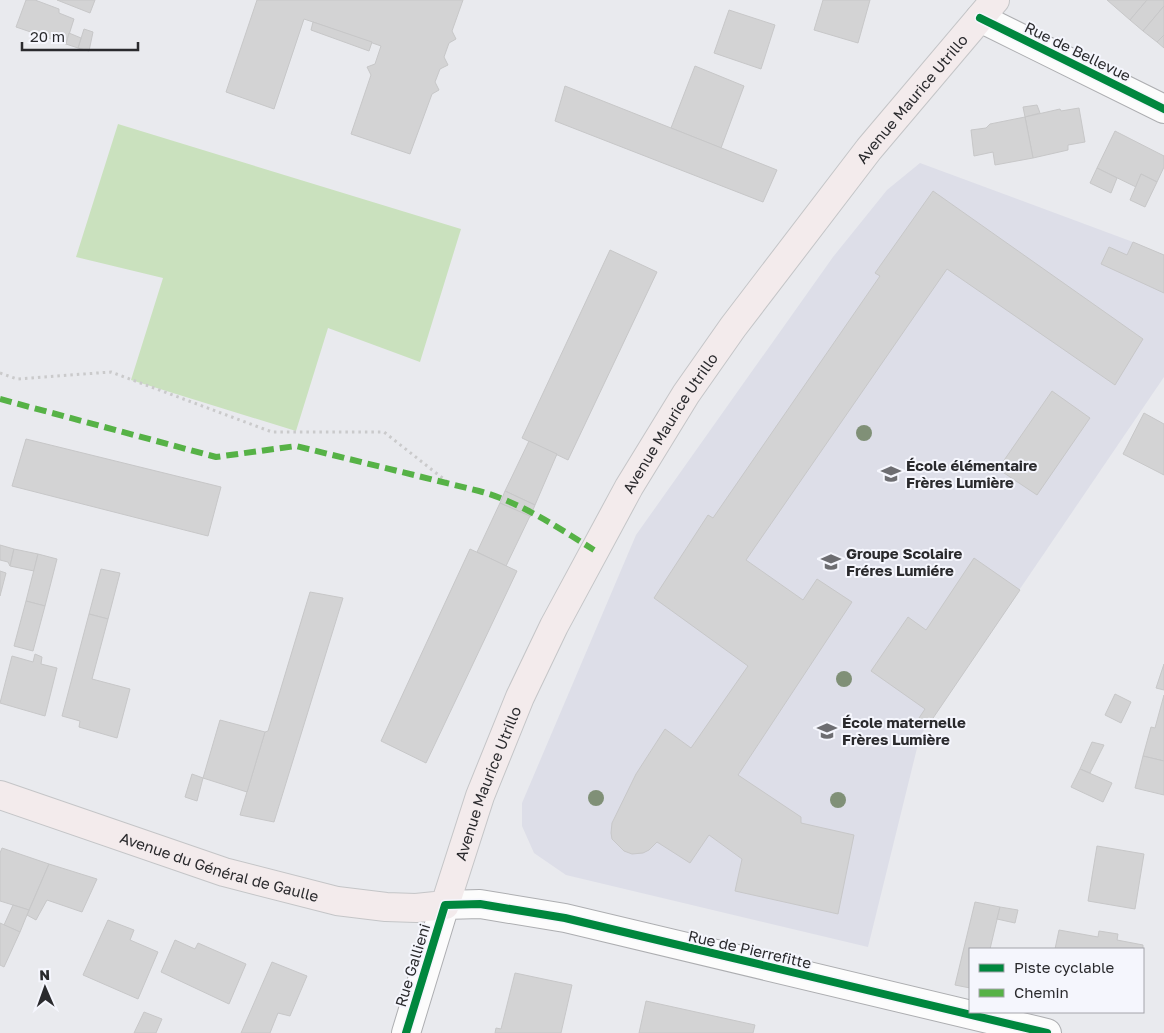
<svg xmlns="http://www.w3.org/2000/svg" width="1164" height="1033" viewBox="0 0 1164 1033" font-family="'Golos Text',sans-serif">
	<rect width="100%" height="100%" fill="#e9eaee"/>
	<path fill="#dddee8" d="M920,163L1133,242L1164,255V377L920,736L868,947L566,875L534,853L522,826V803L636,535L833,257L887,190Z"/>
	<path fill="#cae1be" d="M118,124L461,229L420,362L328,328L296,431L131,380L163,278L76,257Z"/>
	<g fill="#d3d3d4" stroke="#c7c7c8">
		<path d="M26,0H35L59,9V13L74,19L66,44L16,27Z"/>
		<path d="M57,0H95L90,13Z"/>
		<path d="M257,0H463L452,31L456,39L449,43L444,57L448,65L440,69L435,82L439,90L432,94L410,154L351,134L371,75L367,67L375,64L381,46L313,22L304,19L274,109L226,92Z"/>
		<path d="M823,0H870L858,43L814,30Z"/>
		<path d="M1107,0H1147L1130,20Z"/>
		<path d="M1147,0H1164V6L1143,31L1130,20Z"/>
		<path d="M1164,6V35L1157,42L1143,31Z"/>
		<path d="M729,10L775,25L761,69L714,53Z"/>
		<path d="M313,22L372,42L369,51L311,30Z"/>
		<path d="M84,29L93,32L89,51L78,48Z"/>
		<path d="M69,33L81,38L78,48L66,44Z"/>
		<path d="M1164,35V48L1157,42Z"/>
		<path d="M695,66L744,86L721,148L671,128Z"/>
		<path d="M565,86L777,170L763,202L555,121Z"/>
		<path d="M1037,105L1040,113L1025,117L1023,107Z"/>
		<path d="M1079,108L1085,142L1068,145V150L1033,158L1025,117L1060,109L1061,111Z"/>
		<path d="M1025,117L1033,158L995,165L993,152L974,156L971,130L986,128L990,124Z"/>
		<path d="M1115,131L1164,156V167L1157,182L1141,174L1136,187L1097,168Z"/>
		<path d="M1097,168L1117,178L1111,193L1090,183Z"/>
		<path d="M1141,174L1157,182L1145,207L1130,200Z"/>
		<path d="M933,191L1143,339L1115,385L947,269L746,560L803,600L817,579L852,602L738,775L801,817V823L854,835L838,914L735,891L742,859L709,835L690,863L657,842L649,850L643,853L632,854L624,851L612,839L611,833L612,823L636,774L665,729L691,748L748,666L654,598L708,515L713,518L880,276L875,273Z"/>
		<path d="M1133,242L1164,255V293L1101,264L1109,247L1127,255Z"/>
		<path d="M610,250L657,272L568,460L522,438Z"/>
		<path d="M1052,391L1090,418L1037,495L998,469Z"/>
		<path d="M1144,413L1164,424V475L1123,454Z"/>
		<path d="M26,439L221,487L208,536L12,486Z"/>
		<path d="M529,441L557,454L535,505L505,491Z"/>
		<path d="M505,491L535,505L530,517L500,503Z"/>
		<path d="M500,503L530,516L506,566L477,552Z"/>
		<path d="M0,545L14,549L10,566L8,562L0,560Z"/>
		<path d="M14,549L38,554L34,571L10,566Z"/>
		<path d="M470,549L517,571L426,763L381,741Z"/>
		<path d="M38,554L57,559L45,606L26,601Z"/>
		<path d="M974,558L1020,590L927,727L917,721L925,709L871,671L908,617L926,630Z"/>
		<path d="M101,569L120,573L108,619L89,614Z"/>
		<path d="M0,571L6,573L0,596Z"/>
		<path d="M310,592L343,598L274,822L240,815L265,732L268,731Z"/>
		<path d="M26,601L45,606L33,651L14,646Z"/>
		<path d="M89,614L108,619L92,679L130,689L117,738L79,727L80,721L62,716Z"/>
		<path d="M35,654L42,657L41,664L57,668L45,716L0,703L12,656L33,662Z"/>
		<path d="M1164,664V690L1156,688Z"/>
		<path d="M1115,694L1131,702L1121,723L1105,715Z"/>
		<path d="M1164,695V761L1143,756L1151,727L1155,728Z"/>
		<path d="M220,720L265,732L247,792L203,778Z"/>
		<path d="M1092,742L1104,745L1090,773L1080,769Z"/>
		<path d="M1143,756L1164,761V795L1135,788Z"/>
		<path d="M1080,769L1112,783L1103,802L1071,787Z"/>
		<path d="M192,774L203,778L197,801L185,797Z"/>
		<path d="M1097,846L1144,854L1135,909L1088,901Z"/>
		<path d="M2,848L49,864L29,910L0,901V853Z"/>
		<path d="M49,864L97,879L82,912L47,900L36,920L27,915Z"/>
		<path d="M975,902L1000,907L990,949H970V988L955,985Z"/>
		<path d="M13,905L29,910L20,932L4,925Z"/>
		<path d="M1000,907L1018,910L1015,923L997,919Z"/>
		<path d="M108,920L134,930L130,940L158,952L138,999L83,975Z"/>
		<path d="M0,923L20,932L4,967L0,965Z"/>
		<path d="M1059,930L1098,937L1099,931L1118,934L1117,940L1143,945V949H1055Z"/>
		<path d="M175,940L195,949L198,943L246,964L229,1004L161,972Z"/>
		<path d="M272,962L307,976L290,1016L278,1013L270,1033H241Z"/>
		<path d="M515,973L572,985L561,1033H495L496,1028L501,1029Z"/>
		<path d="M646,1001L755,1025L753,1033H639Z"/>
		<path d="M144,1012L162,1019L156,1033H134Z"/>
	</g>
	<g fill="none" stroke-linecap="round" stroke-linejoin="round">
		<defs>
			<g id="minor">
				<path d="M980,18L1164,109"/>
				<path d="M406,1033L445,905L480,904L565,918L1047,1033"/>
			</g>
			<g id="major">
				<path id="s1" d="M0,795L224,872L337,901L386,907L416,908L445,905L480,796L520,697L554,626L629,487L686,394L733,327L869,149L995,0"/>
			</g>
		</defs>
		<use href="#minor" stroke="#adaeb1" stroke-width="30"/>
		<use href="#major" stroke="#c4c5c7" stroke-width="30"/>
		<path stroke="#cacacb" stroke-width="3" stroke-dasharray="2.5 4" stroke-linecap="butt" d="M0,373L17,379L111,372L272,432H384L450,484"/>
		<use href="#minor" stroke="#fcfcfc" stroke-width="28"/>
		<use href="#major" stroke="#f3ebec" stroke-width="28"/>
		<path stroke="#56b246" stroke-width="6" stroke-dasharray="12 6" stroke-linecap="butt" d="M0,399L216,457L296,446L479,491C520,502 557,527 594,550"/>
		<defs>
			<g id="cycleway">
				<path d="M980,18L1164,109"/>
				<path d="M406,1033L445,905L480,904L565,918L1047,1033"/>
			</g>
		</defs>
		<use href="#cycleway" stroke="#f5f6fd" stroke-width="11"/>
		<use href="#cycleway" stroke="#00873e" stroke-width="8"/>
	</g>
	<g fill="#809077">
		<circle cx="864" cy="433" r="8"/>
		<circle cx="844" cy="679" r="8"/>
		<circle cx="596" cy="798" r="8"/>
		<circle cx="838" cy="800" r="8"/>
	</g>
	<defs>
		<symbol id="school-bare" viewBox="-9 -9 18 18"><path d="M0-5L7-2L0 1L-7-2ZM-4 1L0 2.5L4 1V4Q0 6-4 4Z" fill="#6d6d71" stroke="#f5f6fd" stroke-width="2.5" paint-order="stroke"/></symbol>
	</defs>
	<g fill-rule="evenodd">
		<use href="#school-bare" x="877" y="460" width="28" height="28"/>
		<use href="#school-bare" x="817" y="548" width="28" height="28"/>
		<use href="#school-bare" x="813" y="717" width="28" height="28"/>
	</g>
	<g text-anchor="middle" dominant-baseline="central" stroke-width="4" stroke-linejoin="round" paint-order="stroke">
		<g font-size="15" fill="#2a2a2d" stroke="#f5f6fd">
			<text transform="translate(1078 51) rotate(26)">Rue de Bellevue</text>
			<text stroke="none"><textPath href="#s1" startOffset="1401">Avenue Maurice Utrillo</textPath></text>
			<text stroke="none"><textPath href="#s1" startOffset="996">Avenue Maurice Utrillo</textPath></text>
			<text stroke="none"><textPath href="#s1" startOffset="591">Avenue Maurice Utrillo</textPath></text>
			<text stroke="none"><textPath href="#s1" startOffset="231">Avenue du Général de Gaulle</textPath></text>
			<text transform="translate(750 949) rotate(13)">Rue de Pierrefitte</text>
			<text transform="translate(412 965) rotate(-73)">Rue Gallieni</text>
		</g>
		<g font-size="15" font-weight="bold" fill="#2a2a2d" stroke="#f5f6fd" text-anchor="start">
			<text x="906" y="465">École élémentaire<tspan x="906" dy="17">Frères Lumière</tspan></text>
			<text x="846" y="553">Groupe Scolaire<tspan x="846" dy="17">Fréres Lumiére</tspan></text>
			<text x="842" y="722">École maternelle<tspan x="842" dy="17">Frères Lumière</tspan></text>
		</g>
	</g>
	<rect x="969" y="948" width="175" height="65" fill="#f5f6fd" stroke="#a4a4aa"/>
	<rect x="979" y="964" width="25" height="8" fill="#00873e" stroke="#a4a4aa"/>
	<text x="1014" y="973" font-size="15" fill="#2a2a2d">Piste cyclable</text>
	<rect x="979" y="989" width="25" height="8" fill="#56b246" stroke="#a4a4aa"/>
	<text x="1014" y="998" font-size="15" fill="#2a2a2d">Chemin</text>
	<g transform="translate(45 988) rotate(358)" stroke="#f5f6fd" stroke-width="4" paint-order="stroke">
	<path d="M0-4L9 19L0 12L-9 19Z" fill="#2a2a2d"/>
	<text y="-8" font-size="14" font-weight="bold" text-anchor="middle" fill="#2a2a2d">N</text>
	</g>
	<path d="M22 42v8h116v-8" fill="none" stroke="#2a2a2d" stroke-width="2.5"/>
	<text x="30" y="42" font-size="15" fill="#2a2a2d" stroke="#f5f6fd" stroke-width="4" paint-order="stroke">20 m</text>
</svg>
